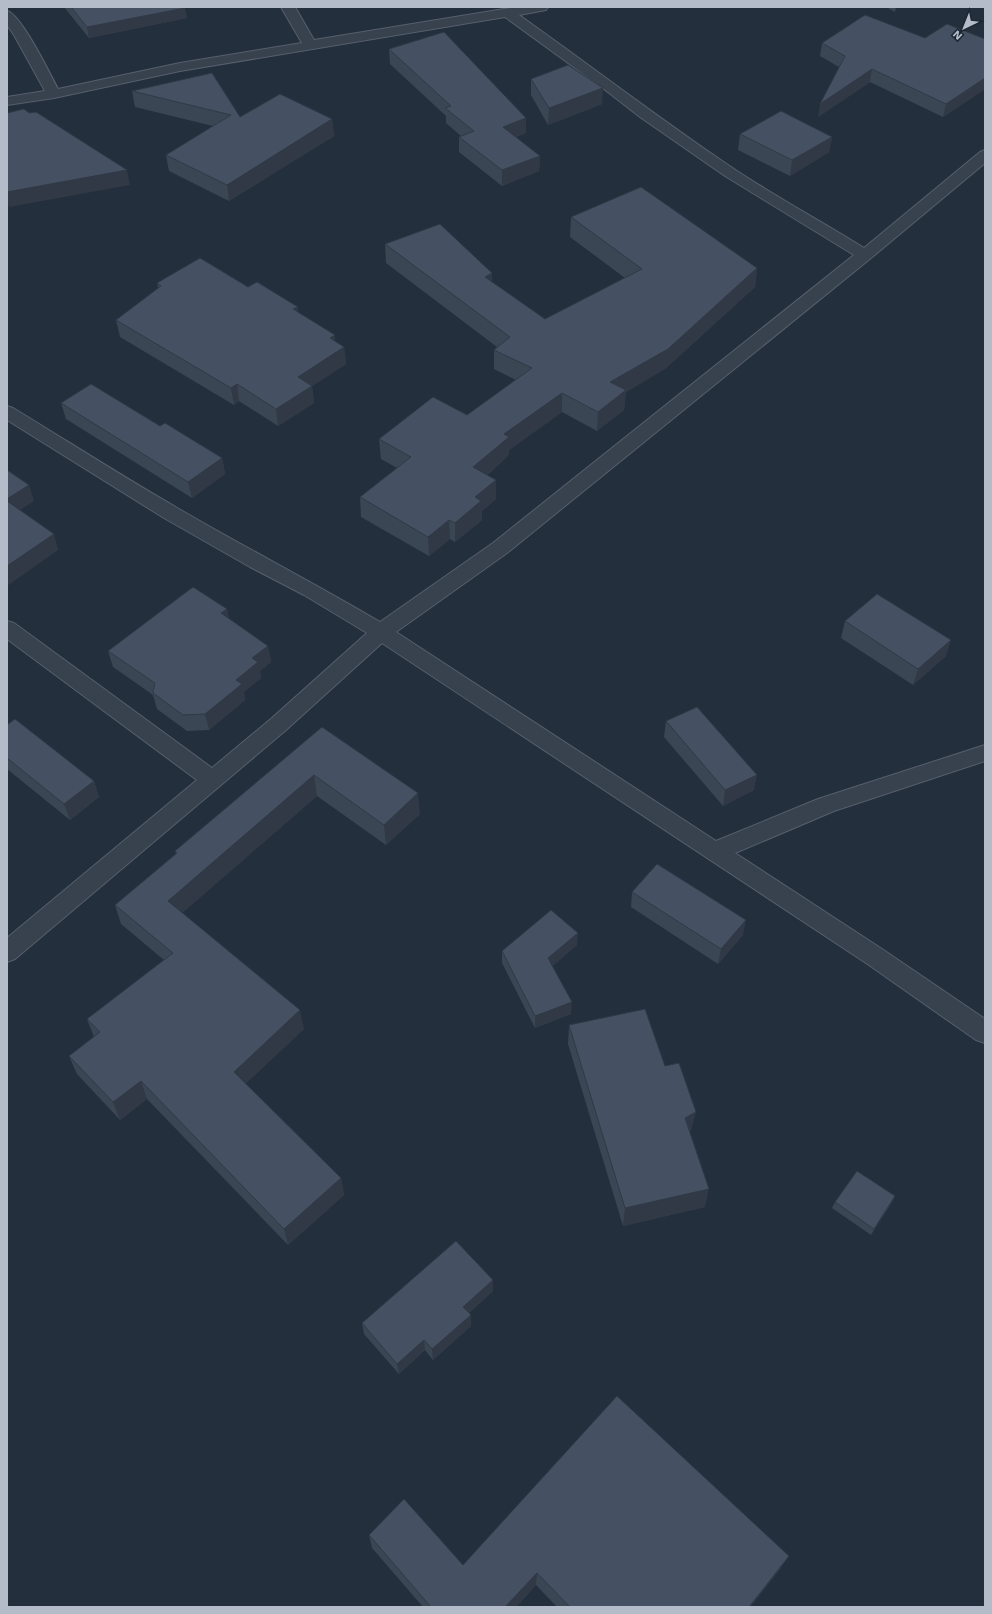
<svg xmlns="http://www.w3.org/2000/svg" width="992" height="1614" viewBox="0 0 992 1614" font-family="'Work Sans',sans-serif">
	<rect width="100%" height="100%" fill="#242f3e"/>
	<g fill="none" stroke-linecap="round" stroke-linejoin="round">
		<defs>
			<path id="minor" d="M281,7H295L314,40L516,7H548L546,10L519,15C591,66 661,120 734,169C776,197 821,221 864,248L980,152L985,150V163L871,258L507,553L396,632L716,841L818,799L985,745V761L834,811L735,853L882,949L985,1019V1043L976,1040L866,963L382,643L286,730L15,959L7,962V938L197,780L7,639V621L14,623L212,768L272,718L367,633L304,595L250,567L164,518L7,420V406L13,408C69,442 123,477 179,509C246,548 314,583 380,622L493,543L854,255L725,176L640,117L604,89L505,17L180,71L54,98L7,105V97L45,91L14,35L7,25V11C21,14 50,74 58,89L180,63L302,43Z"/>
		</defs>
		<use href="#minor" stroke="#565f6c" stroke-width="2"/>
		<use href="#minor" fill="#38414e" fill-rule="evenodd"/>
	</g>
	<g fill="#3b4654">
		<path d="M64,7H184L187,18L89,38Z"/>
		<path d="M886,7H896L895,12Z"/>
		<path d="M925,38L985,39V89L943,117L870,82L818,117L839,67L820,56L822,43Z"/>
		<path d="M389,49L526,118V133L516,137L540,156L539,171L502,186L459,152V137L461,136L446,123V116L390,64Z"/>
		<path d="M212,73L240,117L332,119L334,136L229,201L169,171L166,155L213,126L135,107L132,91Z"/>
		<path d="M531,79L602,104L548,125L531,95Z"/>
		<path d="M740,134L832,137L829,152L790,176L738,150Z"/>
		<path d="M571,217L757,268L755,287L666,368L626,392L624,410L597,431L562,412L509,450L508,456L487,475L496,499L482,511V520L455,542L450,539L429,556L361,517L360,497L397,468L381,459L379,439L467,415L516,380L494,369V350L497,347L386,263L385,244L492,273V282L545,319L625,278L570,237Z"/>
		<path d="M157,283L248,287L298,307V313L335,335V342L344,347L346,364L312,386L314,403L278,426L239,401L234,405L120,337L116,320L158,288Z"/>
		<path d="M61,403L160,426L222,458L225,474L192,498L66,419Z"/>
		<path d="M227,609L229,619L268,646L271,662L260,671L261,678L244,692L245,700L209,730L187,731L157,709L153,695L113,667L108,651Z"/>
		<path d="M845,621L946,656L913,685L841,638Z"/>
		<path d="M666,721L754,790L723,806L664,737Z"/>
		<path d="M7,725L94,781L99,797L70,820L7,769Z"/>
		<path d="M322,727L420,814L386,845L317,796L182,913L304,1029L245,1084L341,1178L344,1195L288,1245L147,1099L120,1120L77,1074L69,1056L94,1037L87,1019L164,960L121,924L115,905L176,854L175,851Z"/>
		<path d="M632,892L743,935L718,964L631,907Z"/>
		<path d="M577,945L552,966L571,1014L535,1028L502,963V951Z"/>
		<path d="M569,1025L665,1066L691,1130L689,1132L705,1207L623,1226L568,1044Z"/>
		<path d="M895,1196L892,1202L871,1235L832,1208L835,1202Z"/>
		<path d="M493,1280V1291L469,1313L471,1315V1326L433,1360L425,1350L399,1374L364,1334L362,1323Z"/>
		<path d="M369,1535L463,1565L781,1568L750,1607H557L536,1585L516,1607H423L372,1548Z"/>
	</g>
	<g fill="#303945">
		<path d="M185,8L187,18L89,38L87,27Z"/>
		<path d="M872,69L870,82L818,117L820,104Z"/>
		<path d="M985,78V89L943,117L946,104Z"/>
		<path d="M603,88L602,104L548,125L549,108Z"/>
		<path d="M526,118V133L503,142V127Z"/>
		<path d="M332,119L334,136L229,201L227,185Z"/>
		<path d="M832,137L829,152L790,176L792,160Z"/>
		<path d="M540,156L539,171L502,186V170Z"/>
		<path d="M127,170L130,185L9,207L7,201V192Z"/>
		<path d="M757,268L755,287L666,368L626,392L624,410L597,431L598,412L610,382Z"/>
		<path d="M492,273V293L485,277Z"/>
		<path d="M298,307L300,324L293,309Z"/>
		<path d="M335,335L336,352L330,338Z"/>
		<path d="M344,347L346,364L300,394L298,377Z"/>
		<path d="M237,384L239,401L234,405L231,388Z"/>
		<path d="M312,386L314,403L278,426L276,409Z"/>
		<path d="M562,393V412L509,450L508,456L473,486V467L504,434Z"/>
		<path d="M222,458L225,474L192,498L188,482Z"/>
		<path d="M496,480V499L482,511V520L455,542V523L475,497Z"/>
		<path d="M29,485L34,501L11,516L7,505V499Z"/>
		<path d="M449,520L450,539L429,556L428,537Z"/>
		<path d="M54,534L58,550L7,586V566Z"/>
		<path d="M227,609L230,625L221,613Z"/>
		<path d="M951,640L946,656L913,685L918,669Z"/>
		<path d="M268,646L271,662L260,671L261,678L244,692L245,700L209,730L205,714L236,680L252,658Z"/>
		<path d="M314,775L317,796L173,921L168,901Z"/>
		<path d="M757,775L754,790L723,806L725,790Z"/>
		<path d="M94,781L99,797L70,820L64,804Z"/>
		<path d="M418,793L420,814L386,845L384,825Z"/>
		<path d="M746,920L743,935L718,964L721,949Z"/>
		<path d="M578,933L577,945L547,971L548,958Z"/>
		<path d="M572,1002L571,1014L535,1028V1016Z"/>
		<path d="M300,1010L304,1029L239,1090L234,1072Z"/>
		<path d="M141,1081L147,1099L120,1120L113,1102Z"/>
		<path d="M696,1112L691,1130L681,1137L685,1118Z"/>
		<path d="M341,1178L344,1195L288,1245L284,1229Z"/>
		<path d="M709,1189L705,1207L623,1226L625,1208Z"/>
		<path d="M895,1196L892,1202L871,1235L874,1229Z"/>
		<path d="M493,1280V1291L464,1318L463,1307Z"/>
		<path d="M471,1315V1326L433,1360L432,1349Z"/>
		<path d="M424,1340L425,1350L399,1374L397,1364Z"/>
		<path d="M789,1556L781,1568L750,1607H749Z"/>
		<path d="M537,1573L536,1585L516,1607H505Z"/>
	</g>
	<g fill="#455162" stroke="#303945">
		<path d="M71,7H184L185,8L87,27Z"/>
		<path d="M865,15L925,38L947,24L985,39V78L946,104L872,69L820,104L845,56L822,43Z"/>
		<path d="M444,32L526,118L503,127L540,156L502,170L459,137L474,131L445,108L451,106L389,49Z"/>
		<path d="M568,65L603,88L549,108L531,79Z"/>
		<path d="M212,73L240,117L280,94L332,119L227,185L166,155L231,115L132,91Z"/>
		<path d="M24,109L29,113L36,112L127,170L7,192V113Z"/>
		<path d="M781,111L832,137L792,160L740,134Z"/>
		<path d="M641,187L757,268L668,349L610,382L626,390L598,412L562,393L504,434L509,437L473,467L496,480L475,497L481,501L455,523L449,520L428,537L360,497L411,457L379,439L433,397L467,415L532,368L494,350L510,337L385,244L440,224L492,273L485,277L545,319L642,269L571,217Z"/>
		<path d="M200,258L248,287L257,282L298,307L293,309L335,335L330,338L344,347L298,377L312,386L276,409L237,384L231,388L116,320L161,286L157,283Z"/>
		<path d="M91,384L160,426L165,423L222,458L188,482L61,403Z"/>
		<path d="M7,470L29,485L7,499Z"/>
		<path d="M7,501L54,534L7,566Z"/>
		<path d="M193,587L227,609L221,613L268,646L252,658L258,662L236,680L242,684L205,714L183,715L153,693L155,683L108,651Z"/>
		<path d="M877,594L951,640L918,669L845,621Z"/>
		<path d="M697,707L757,775L725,790L666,721Z"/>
		<path d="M15,719L94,781L64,804L7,758V725Z"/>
		<path d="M322,727L418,793L384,825L314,775L168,901L300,1010L234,1072L341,1178L284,1229L141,1081L113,1102L69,1056L100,1032L87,1019L173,953L115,905L177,853L175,851Z"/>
		<path d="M657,864L746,920L721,949L632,892Z"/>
		<path d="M551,910L578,933L548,958L572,1002L535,1016L502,951Z"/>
		<path d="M645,1009L665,1066L679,1063L696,1112L685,1118L709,1189L625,1208L569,1025Z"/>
		<path d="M857,1171L895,1196L874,1229L835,1202Z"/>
		<path d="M456,1241L493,1280L463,1307L471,1315L432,1349L424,1340L397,1364L362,1323Z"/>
		<path d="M617,1396L789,1556L749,1607H570L537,1573L505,1607H431L369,1535L404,1499L463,1565Z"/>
	</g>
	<rect width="992" height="1614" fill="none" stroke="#b4bcc9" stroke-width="16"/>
	<g transform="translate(964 28) rotate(223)" stroke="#1d2633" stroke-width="3" paint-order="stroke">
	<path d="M0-3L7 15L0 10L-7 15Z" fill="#b4bcc9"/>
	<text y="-6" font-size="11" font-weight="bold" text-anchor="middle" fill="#b4bcc9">N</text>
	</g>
</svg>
